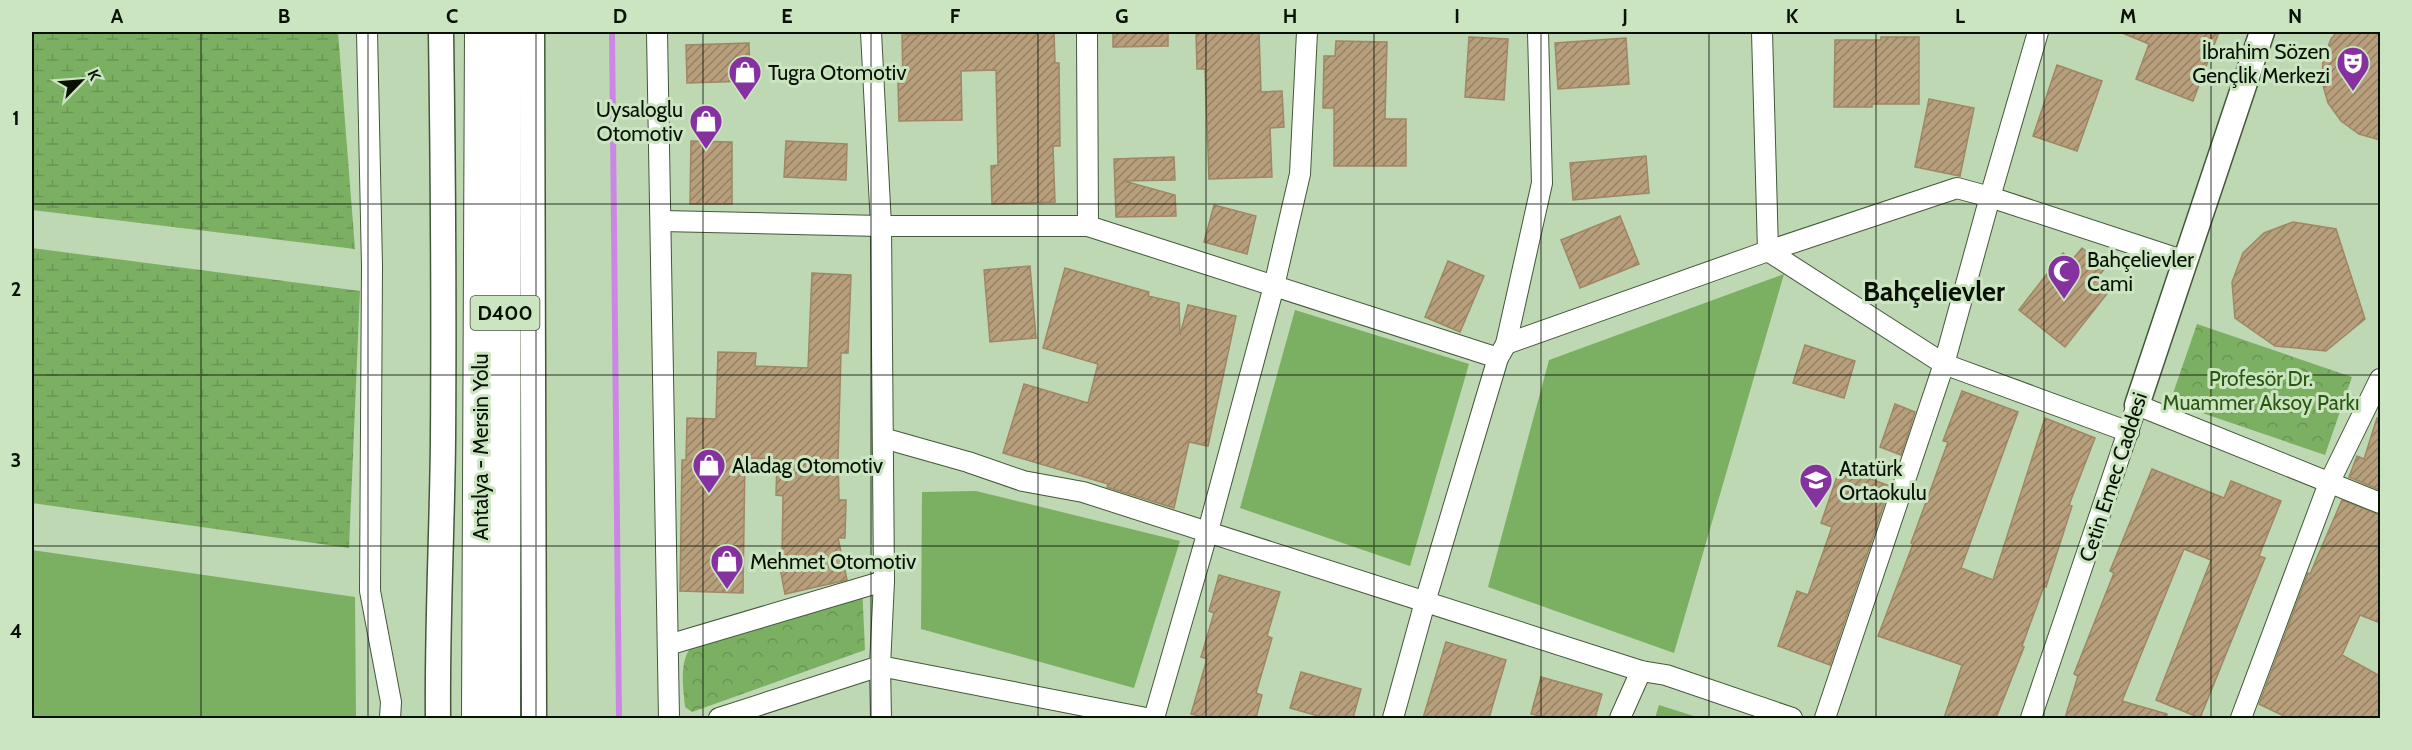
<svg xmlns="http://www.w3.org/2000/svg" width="2412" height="750" viewBox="0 0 2412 750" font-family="Cabin,sans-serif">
	<defs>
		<pattern id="forest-crowns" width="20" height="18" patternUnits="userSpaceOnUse" patternTransform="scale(1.5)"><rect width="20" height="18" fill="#7bb063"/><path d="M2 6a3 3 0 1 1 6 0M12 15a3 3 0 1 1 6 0" fill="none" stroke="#699654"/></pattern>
		<pattern id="wetland-marsh" width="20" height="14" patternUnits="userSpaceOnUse" patternTransform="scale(1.5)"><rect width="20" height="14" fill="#7bb063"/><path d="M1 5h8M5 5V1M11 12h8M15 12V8" fill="none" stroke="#699654"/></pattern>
		<pattern id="building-hatch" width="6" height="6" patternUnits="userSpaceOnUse" patternTransform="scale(1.5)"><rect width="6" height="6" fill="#b89f7c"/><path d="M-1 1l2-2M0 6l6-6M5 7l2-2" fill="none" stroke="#948064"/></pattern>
	</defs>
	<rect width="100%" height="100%" fill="#bed8b3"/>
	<g fill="#7bb063">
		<path d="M1784,274L1674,653L1488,587L1549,360Z"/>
		<path d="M1295,310L1469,364L1410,566L1240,508Z"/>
		<path d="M976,491L1180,541L1134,688L921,629L922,492Z"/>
		<path d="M32,550L355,597L356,718H32Z"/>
		<path d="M1659,705L1700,718H1655Z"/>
	</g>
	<g fill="url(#forest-crowns)">
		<path d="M2197,324L2352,377L2325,455L2170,402Z"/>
		<path d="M862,584L865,650L692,712L685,707C683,684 678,659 695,642Z"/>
	</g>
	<g fill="url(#wetland-marsh)">
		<path d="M32,32H338L355,249L32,210Z"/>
		<path d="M32,248L360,291L349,548L32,503Z"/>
	</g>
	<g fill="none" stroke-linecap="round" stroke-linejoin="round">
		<path stroke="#cc87e6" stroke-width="6" d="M612,32L619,718"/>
	</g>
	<g fill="url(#building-hatch)" stroke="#9f8764" stroke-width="1.5">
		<path d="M991,32H1054L1055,63H1059L1060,146H1053L1055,202L992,204L991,166L998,165L996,70L961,71L962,120L899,121L898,83H903L902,35Z"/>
		<path d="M1113,32H1168V46L1113,47Z"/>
		<path d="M1196,32H1259L1261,92L1282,91L1284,127L1270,128L1272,177L1209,179L1205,69H1197Z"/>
		<path d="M2120,32H2219L2193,101L2136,79L2149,44Z"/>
		<path d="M2337,32H2380V140L2359,134L2341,121L2328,103L2322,82L2323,60L2331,39Z"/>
		<path d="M1469,37L1508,39L1504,100L1465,97Z"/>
		<path d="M1881,37H1919V104H1872V107H1834L1835,40H1881Z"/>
		<path d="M1626,38L1629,84L1558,89L1555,43Z"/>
		<path d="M1336,41L1387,42L1385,119H1406V166H1334V108H1323L1324,56H1335Z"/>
		<path d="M749,43L750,81L687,83L686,45Z"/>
		<path d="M2057,65L2102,81L2077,151L2033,136Z"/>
		<path d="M1929,99L1974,108L1960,176L1915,167Z"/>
		<path d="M691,141L732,142V204H690Z"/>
		<path d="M786,141L847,144L846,180L784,177Z"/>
		<path d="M1646,156L1649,193L1573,200L1570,163Z"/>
		<path d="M1174,157L1175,180L1124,181L1175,195L1176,216L1116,217L1114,159Z"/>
		<path d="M1214,205L1256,216L1247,254L1204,242Z"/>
		<path d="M1620,216L1639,264L1580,288L1561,240Z"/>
		<path d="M2293,222L2336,229L2365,319L2326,351L2275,346L2235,318L2232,282L2243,253L2264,233Z"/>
		<path d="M2082,248L2106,267L2096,279L2110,290L2065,347L2019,310L2063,253L2072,260Z"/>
		<path d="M1448,261L1484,276L1460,332L1425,317Z"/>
		<path d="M1030,266L1036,338L990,342L984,270Z"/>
		<path d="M1065,268L1149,292L1148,296L1179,303L1180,335L1188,305L1236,316L1208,446L1189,442L1174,508L1107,487L1108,484L1003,453L1024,384L1088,403L1098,364L1043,348Z"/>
		<path d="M812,273L851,275L848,353H841L838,459L839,500H846L845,538H838L847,580L785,594L778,557L782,556L783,496L776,495L777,459L745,458L743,593L680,591L682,460H686L687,418L716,419L718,352L756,353L755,366L808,368Z"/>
		<path d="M1805,345L1855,361L1844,398L1793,383Z"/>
		<path d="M1962,391L2018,412L1961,568L1993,580L2045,418L2095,438L2069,505L2072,506L2046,587L2044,586L2022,646L2024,647L1996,718H1944L1962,665L1878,636L1913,544L1911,543L1948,442L1943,441Z"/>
		<path d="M1895,404L1915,412L1901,455L1880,447Z"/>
		<path d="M2377,418L2380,419V490L2349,477L2357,456L2364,459Z"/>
		<path d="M1840,468L1890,486L1830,665L1778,646L1797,591L1808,595L1832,527L1821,523Z"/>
		<path d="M2152,469L2224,498L2231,481L2281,501L2259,556L2265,558L2200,718L2156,700L2211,560L2184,549L2122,701L2167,714L2166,718H2065L2078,676L2074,674L2114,573L2110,571Z"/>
		<path d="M2342,500L2380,515V623L2360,615L2342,655L2380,676V718H2288L2259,704L2308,573L2310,574Z"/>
		<path d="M1219,575L1280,592L1267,636L1272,638L1256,693L1262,695L1256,718H1207L1191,714L1207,659L1201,657L1214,613L1209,611Z"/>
		<path d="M1446,642L1506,660L1489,718H1423Z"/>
		<path d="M1301,672L1361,689L1353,718H1325L1290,708Z"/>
		<path d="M1541,677L1602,694L1595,718H1548L1531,714Z"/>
	</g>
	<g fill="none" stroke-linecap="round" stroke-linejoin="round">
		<defs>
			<g id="minor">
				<path d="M367,32L372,266L370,591L391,702L390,718"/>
				<path d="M657,32L669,718"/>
				<path d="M871,32L881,226L884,581L880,666L881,718"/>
				<path d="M1087,32L1088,226"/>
				<path d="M1762,32L1768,251L1944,364L2129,432"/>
				<path d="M662,221L881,226H1088L1498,358"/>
				<path d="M1506,344L1768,251L1957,188L1990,197L2185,261"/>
				<path d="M883,438L968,462L1023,481L1083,492L1641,671L1666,675L1792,718"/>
				<path d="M668,645L884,581"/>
				<path d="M719,718L880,666L1146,718"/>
				<path d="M1154,718L1208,531L1274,286L1300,174L1307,32"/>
				<path d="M1393,718L1425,602L1498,358L1506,344L1542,183L1538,32"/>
				<path d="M1620,718L1641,671"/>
				<path d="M1825,718L1944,364L1990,197L2038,32"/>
				<path d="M2031,718L2137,405L2380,503"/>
				<path d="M2241,718L2329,483L2380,379"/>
			</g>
			<g id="tertiary">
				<path d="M532,32L534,718"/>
				<path d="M2137,405L2262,32"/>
				<path d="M438,718C437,626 442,534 443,441C444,305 443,168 441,32"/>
			</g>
			<g id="trunk">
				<path d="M478,718L481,32"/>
				<path d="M504,718L505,32"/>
			</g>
		</defs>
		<use href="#minor" stroke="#43593a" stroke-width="22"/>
		<use href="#tertiary" stroke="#43593a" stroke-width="27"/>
		<use href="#trunk" stroke="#43593a" stroke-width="34"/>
		<use href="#minor" stroke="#fff" stroke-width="20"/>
		<use href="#tertiary" stroke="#fff" stroke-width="24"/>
		<use href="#trunk" stroke="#fff" stroke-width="32"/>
	</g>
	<path fill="none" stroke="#091106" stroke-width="1.5" stroke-opacity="0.55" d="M201,32V718M368,32V718M536,32V718M703,32V718M871,32V718M1038,32V718M1206,32V718M1374,32V718M1541,32V718M1709,32V718M1876,32V718M2044,32V718M2211,32V718M32,204H2380M32,375H2380M32,546H2380"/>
	<defs>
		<symbol id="theatre-pin" viewBox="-11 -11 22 30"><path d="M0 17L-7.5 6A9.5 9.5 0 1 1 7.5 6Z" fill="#8531a0" stroke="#cbe5c0"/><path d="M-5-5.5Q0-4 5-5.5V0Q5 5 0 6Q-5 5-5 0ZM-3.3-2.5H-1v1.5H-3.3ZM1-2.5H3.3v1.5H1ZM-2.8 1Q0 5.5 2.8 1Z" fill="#fff"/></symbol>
		<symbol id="shop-pin" viewBox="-11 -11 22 30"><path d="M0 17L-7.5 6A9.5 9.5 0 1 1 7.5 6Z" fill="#8531a0" stroke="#cbe5c0"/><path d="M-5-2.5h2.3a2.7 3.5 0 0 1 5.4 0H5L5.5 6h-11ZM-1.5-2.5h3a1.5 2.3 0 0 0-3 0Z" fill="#fff"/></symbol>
		<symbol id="mosque-pin" viewBox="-11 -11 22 30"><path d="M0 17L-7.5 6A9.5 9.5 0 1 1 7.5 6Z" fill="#8531a0" stroke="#cbe5c0"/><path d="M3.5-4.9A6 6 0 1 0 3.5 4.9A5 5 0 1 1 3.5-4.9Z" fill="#fff"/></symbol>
		<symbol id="school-pin" viewBox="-11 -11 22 30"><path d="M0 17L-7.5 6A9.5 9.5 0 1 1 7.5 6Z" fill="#8531a0" stroke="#cbe5c0"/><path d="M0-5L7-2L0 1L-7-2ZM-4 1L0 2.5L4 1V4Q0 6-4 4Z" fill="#fff"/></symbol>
	</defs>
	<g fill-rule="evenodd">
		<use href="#theatre-pin" x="2334" y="44" width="38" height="52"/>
		<use href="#shop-pin" x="726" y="53" width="38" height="52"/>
		<use href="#shop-pin" x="687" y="102" width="38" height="52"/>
		<use href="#mosque-pin" x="2045" y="252" width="38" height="52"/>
		<use href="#shop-pin" x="690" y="446" width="38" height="52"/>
		<use href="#school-pin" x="1797" y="461" width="38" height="52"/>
		<use href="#shop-pin" x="708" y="542" width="38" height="52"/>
	</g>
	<g text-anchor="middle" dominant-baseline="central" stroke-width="6" stroke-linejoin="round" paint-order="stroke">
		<rect fill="#cbe5c0" stroke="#43513e" stroke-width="1.5" x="470.5" y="296" width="69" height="34" rx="4.5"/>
		<g font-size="20" font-weight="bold" fill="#091106">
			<text x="505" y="313">D400</text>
		</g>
		<g font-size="21" fill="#091106" stroke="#cbe5c0" text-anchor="start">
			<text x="2330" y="51" text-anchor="end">İbrahim Sözen<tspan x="2330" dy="24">Gençlik Merkezi</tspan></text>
			<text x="768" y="72">Tugra Otomotiv</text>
			<text x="683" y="109" text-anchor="end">Uysaloglu<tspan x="683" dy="24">Otomotiv</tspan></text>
			<text x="2087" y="259">Bahçelievler<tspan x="2087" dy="24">Cami</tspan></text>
			<text x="732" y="465">Aladag Otomotiv</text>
			<text x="1839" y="468">Atatürk<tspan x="1839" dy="24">Ortaokulu</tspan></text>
			<text x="750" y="561">Mehmet Otomotiv</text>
		</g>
		<g font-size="21" fill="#2b5712" stroke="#cbe5c0">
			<text x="2261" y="378">Profesör Dr.<tspan x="2261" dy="24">Muammer Aksoy Parkı</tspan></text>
		</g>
		<g font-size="21" fill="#091106" stroke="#cbe5c0">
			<text transform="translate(480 447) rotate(-90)">Antalya - Mersin Yolu</text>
			<text transform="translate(2113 477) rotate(-72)">Cetin Emec Caddesi</text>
		</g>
		<g font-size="27" font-weight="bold" fill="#091106" stroke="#cbe5c0">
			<text x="1934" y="291">Bahçelievler</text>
		</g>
	</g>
	<rect width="2412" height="750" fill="none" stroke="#cbe5c0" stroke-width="66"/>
	<g transform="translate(81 81) rotate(65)" stroke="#cbe5c0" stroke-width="4.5" paint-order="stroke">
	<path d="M0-4.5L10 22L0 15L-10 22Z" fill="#091106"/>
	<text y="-9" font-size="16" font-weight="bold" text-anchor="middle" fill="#091106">K</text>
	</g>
	<rect x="33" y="33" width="2346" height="684" fill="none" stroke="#091106" stroke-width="2"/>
	<g font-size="20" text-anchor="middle" font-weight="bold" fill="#091106">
		<text x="117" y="23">A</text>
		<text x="284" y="23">B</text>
		<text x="452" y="23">C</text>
		<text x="620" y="23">D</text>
		<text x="787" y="23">E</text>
		<text x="955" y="23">F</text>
		<text x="1122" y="23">G</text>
		<text x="1290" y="23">H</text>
		<text x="1457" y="23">I</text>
		<text x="1625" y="23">J</text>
		<text x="1792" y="23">K</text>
		<text x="1960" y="23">L</text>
		<text x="2128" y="23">M</text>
		<text x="2295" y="23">N</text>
		<text x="16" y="125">1</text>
		<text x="16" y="296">2</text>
		<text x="16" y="467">3</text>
		<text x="16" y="638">4</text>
	</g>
</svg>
